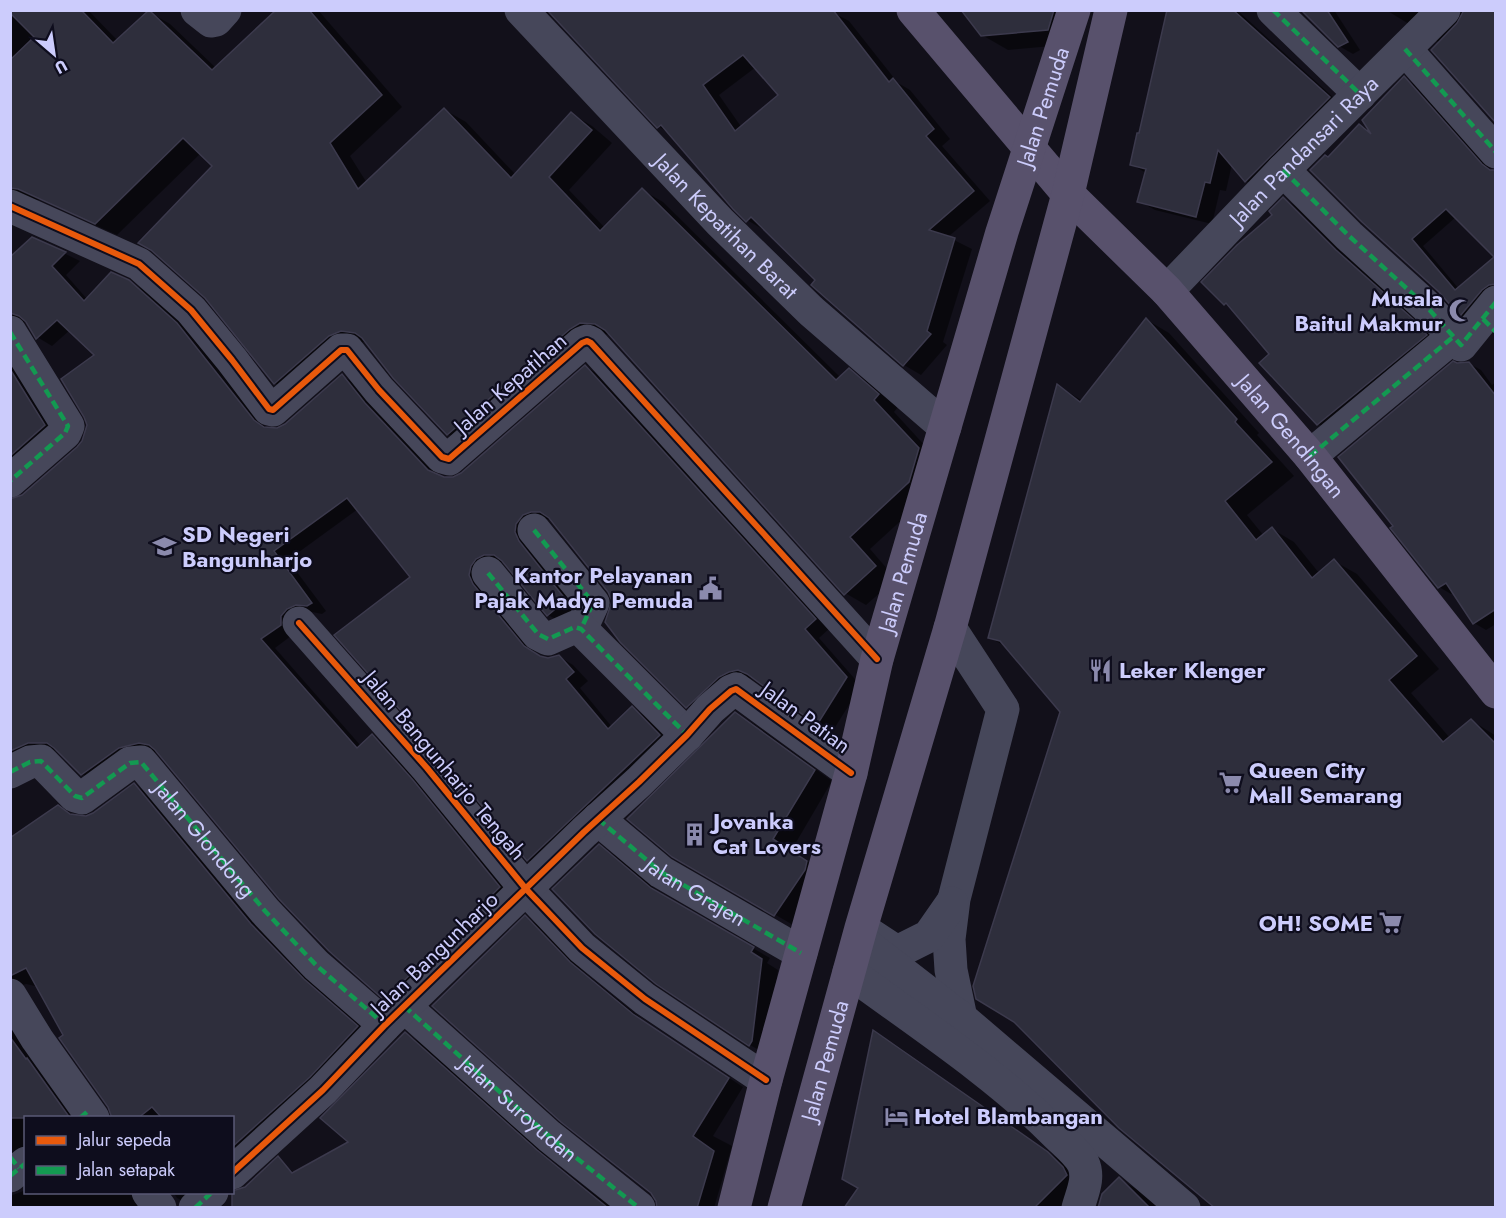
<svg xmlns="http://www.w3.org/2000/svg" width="1506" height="1218" viewBox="0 0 1506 1218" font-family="Jost,sans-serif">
	<rect width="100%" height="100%" fill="#12101a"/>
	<g fill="#0007" fill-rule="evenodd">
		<path d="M10,10H88L118,41L149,12L170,24L216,68L278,10H318L402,107L350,156L367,183L445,110L466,122L516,175L572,114L592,126L612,143L569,190L605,228L642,190L663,202L841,378L849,370L870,382L898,407L894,412L939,461L930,494L870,549L896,579L866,605L845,593L610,334L602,335L469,446L448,434L394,377L367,343L363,342L350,347L296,395L275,383L214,166L201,153L117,235L40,200L10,199Z"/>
		<path d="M963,10H1063L1052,46L1008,50L982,35Z"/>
		<path d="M1169,10H1237L1344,107L1262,190L1246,181L1232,164L1226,191L1220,190L1212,224L1155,210L1139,201L1146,173L1131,164L1140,135Z"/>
		<path d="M1305,10H1334L1360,50L1353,54L1339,46Z"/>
		<path d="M1386,10H1496L1440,43Z"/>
		<path d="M834,13L849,21L898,83L910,90L950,139L942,146L990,201L948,237L972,249L943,342L947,345L921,375L904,365L766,229L764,230L747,220L670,134L658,126L587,49ZM756,67L780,95L742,128L719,95Z"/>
		<path d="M1404,78L1416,85L1493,172L1456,217L1423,246L1459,289L1496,258V295L1473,322L1461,315L1440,291L1329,158L1360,125L1372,132Z"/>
		<path d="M1284,199L1298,207L1440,343L1333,432L1318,424L1262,363L1271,354L1232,308L1225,304Z"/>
		<path d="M33,238L80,261L66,275L87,299L128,281L144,290L192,333L267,429L277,430L286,425L342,376L357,384L380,413L440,477L454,479L462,474L586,367L600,375L830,628L819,638L861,686L832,732L754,678L744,679L702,715L687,706L613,601L609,591L552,520L546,519L580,609L563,623L548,615L506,563L500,562L488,594L539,657L548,659L558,656L573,665L588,681L580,688L612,727L632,708L647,717L674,744L543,868L528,860L413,577L358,509L288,560L326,611L322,614L312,612L302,617L295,633L275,648L361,746L372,736L387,745L514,896L400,1007L385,998L159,752L135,755L97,783L82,774L59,750L37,753L10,769V501L23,496L84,441L88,425L97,355L70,330L52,346L37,337L27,322L15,324L10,329V259Z"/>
		<path d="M1147,320L1169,333L1259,433L1257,435L1294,476L1247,515L1264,536L1272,529L1294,542L1319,573L1334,561L1357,574L1439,669L1411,693L1450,738L1471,720L1496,736V1208L1007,647L990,638L1058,386L1083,401Z"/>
		<path d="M10,355L59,434L10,478Z"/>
		<path d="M1468,363L1481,370L1492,385L1496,382V624L1486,630L1474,623L1454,592L1451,594L1439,587Z"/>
		<path d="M736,714L754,724L832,781L791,851L825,873L793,925L673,855Z"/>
		<path d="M134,785L149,793L266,934L319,989L372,1036L232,1171V1118H113L110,1107L65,1036L37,985L35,986L26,984L16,987L10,992V836L15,837L58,807L74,816L86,818Z"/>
		<path d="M599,846L616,856L668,900L770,958L767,963L778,970L768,1051L766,1054L750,1045Z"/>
		<path d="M525,917L540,926L585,973L648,1024L743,1087L713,1136L732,1146L714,1208H672Z"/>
		<path d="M10,1026L77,1118H26V1159L10,1173Z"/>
		<path d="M874,1032L896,1045L1070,1167L1069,1208H846L860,1188Z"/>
		<path d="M405,1034L420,1042L552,1161L612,1208H231L275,1166H284L296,1173L350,1143Z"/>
		<path d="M1119,1179L1142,1192L1157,1208H1099Z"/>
		<path d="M26,1190V1192H146L145,1208H10V1196Z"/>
		<path d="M173,1192H207L192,1206L177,1198Z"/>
	</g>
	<g fill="#2e2e3c" stroke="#3c3a4d" stroke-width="1.5" fill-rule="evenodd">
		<path d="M10,10H81L113,43L149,10L212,70L276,10H309L382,95L330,143L358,189L444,108L511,178L571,112L592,130L549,177L600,231L642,188L836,380L849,368L879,394L874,400L919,448L909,482L850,537L876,566L844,595L605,330L595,324L580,323L570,329L447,435L393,378L362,338L355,333L341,331L329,336L274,384L205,298L151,250L138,243L212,166L183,138L95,224L18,189L10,188V60L34,37L10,13Z"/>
		<path d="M547,10H833L889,82L893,78L934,129L926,136L974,191L929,230L955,238L927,331L931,334L903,366L811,285L815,280L751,217L746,222L733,209L661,125L657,128ZM743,55L778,95L735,131L703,85Z"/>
		<path d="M961,10H1054L1048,30L981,36Z"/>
		<path d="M1167,10H1233L1330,97L1245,182L1218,150L1210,183L1205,182L1196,217L1137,202L1146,169L1130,165L1137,133H1139Z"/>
		<path d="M1301,10H1327L1348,42L1338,47Z"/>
		<path d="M1464,10H1496V123L1431,50L1457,23Z"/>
		<path d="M1404,76L1482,164L1490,170H1496V284L1489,285L1482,290L1460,316L1439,292L1362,222L1310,170L1325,155L1328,157L1359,124L1371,134L1362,120ZM1446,209L1494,257L1455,290L1412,239Z"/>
		<path d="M1283,197L1336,250L1413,319L1427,335L1317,425L1259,363L1269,354L1226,303L1224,305L1201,282L1237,245L1272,215L1269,211Z"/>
		<path d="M32,237L66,252L52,266L84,301L111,272L129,280L177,323L254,420L264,427L277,428L285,424L342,374L365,403L428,470L444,477H453L461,473L585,365L816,619L805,629L847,677L817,725L747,674L738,670L729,672L719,677L686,708L620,642L605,622L612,601L608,592L549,518L540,512H531L523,515L516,524L515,532L519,541L566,600L547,616L502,561L494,555H484L476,559L471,566L469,575L473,584L524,646L540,656L548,658L559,655L574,672L566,679L608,729L632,706L660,735L527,861L441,756L334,635L410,577L347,498L274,551L312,603L307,606L296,605L287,609L281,616V625L261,639L357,748L372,734L413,780L500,887L384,1000L329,951L279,899L155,750L149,745L139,743L119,748L81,775L54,748L47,743H28L10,751V499L22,495L77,447L82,441L87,425L84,417L61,379L94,355L57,320L36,339L26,322L19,316L10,313V257Z"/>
		<path d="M1146,318L1237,419L1235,422L1272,462L1225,501L1256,540L1272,527L1312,578L1334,559L1417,656L1389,680L1443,742L1471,719L1496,744V1208H1215L1119,1128L1014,1022L976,999L973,986L1060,712L1000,641L988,638L1057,384L1080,402Z"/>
		<path d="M1453,361L1457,363L1469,362L1496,396V609L1473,624L1446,583L1438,588L1390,528L1393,526L1338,457Z"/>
		<path d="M10,369L45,425L10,456Z"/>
		<path d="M735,712L815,770L773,839L807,861L805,870L774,916L672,857L627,819Z"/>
		<path d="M134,783L251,924L304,979L358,1026L310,1077L232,1147V1118H162L152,1107L138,1118H112L108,1107L59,1038L63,1035L26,968L10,976V838L58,805L70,814L86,816L93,813Z"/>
		<path d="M599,844L651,888L754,947L751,952L762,959L752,1041L749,1046L656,984L595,934L552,889Z"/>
		<path d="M525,915L570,962L633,1014L729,1078L693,1136L714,1151L697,1208H657L656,1201L651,1193L561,1122L432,1006Z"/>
		<path d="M873,1030L1048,1152L1063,1167L1067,1175L1034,1208H844L858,1188L842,1179Z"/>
		<path d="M405,1032L537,1150L608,1208H232V1191L245,1187L278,1156L292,1173L348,1142L320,1118Z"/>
		<path d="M10,1037L26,1059L27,1058L70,1118H10Z"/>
		<path d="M1119,1177L1150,1208H1098L1102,1194Z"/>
	</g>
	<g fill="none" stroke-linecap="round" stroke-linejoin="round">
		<g stroke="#46475a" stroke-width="33">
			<path d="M197,10L211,21L216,20L225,10"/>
			<path id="s1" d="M521,10L720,222L811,311L945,427"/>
			<path d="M1273,10L1360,94"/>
			<path d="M1405,49L1496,152"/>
			<path d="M1283,170L1349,236L1426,306L1461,345L1496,302"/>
			<path d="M10,206L139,264L191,310L232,360L269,409L273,410L341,350H347L379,390L442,457L449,459L582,343L587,341L591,343L877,659"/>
			<path id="s2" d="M1167,291L1283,170L1444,10"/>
			<path d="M10,332L68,426L65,433L10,481"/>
			<path d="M1310,456L1453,337"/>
			<path d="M534,530L593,603L581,629"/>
			<path d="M488,573L538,634L548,639L575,627L581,629L687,735"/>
			<path d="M299,623L427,768L526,889L582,948L645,999L766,1080"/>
			<path d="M950,628L1003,709L954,899L949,939L951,970L961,1018"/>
			<path d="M10,772L30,762L41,761L75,796L82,798L130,763L141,762L265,911L316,965L385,1025"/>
			<path d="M598,819L661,872L801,953"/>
			<path d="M868,933L897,952L929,936L952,903"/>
			<path d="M859,939L961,1018L1184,1208"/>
			<path d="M849,972C917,1022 995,1073 1055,1133C1064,1142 1077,1152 1083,1163C1090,1178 1082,1193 1078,1208"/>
			<path d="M10,995L37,1039L93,1118"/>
			<path id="s3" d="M404,1006L549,1136L639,1208"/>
			<path d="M232,1173L323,1090L385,1025L584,832L639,782L687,735L710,709L731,691L736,689L851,773"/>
			<path d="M10,1176L26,1163"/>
			<path d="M148,1192L160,1208"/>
			<path d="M195,1208L212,1192"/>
		</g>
		<g stroke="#58516c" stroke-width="33">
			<path id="s4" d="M913,10L1068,194L1167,291L1310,456L1496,692"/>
			<path id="s5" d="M734,1208L766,1080L851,773L877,659L1002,232L1074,10"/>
			<path id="s6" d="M784,1208L861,928L950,628L1068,194L1111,10"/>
		</g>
		<g stroke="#139951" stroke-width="4.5" stroke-dasharray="9 4.5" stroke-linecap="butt">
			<path d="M1273,10L1360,94"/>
			<path d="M1405,49L1496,152"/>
			<path d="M1283,170L1349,236L1426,306L1461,345L1496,302"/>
			<path d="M1483,319L1496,332"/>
			<path d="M10,332L68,426L65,433L10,481"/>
			<path d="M1310,456L1453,337"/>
			<path d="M534,530L593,603L581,629"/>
			<path d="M488,573L538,634L548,639L575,627L581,629L687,735"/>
			<path id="s7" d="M10,772L30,762L41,761L75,796L82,798L130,763L141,762L265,911L316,965L385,1025"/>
			<path id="s8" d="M598,819L661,872L801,953"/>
			<path d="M404,1006L549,1136L639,1208"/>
			<path d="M80,1118L88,1111"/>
			<path d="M10,1157L19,1168"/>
			<path d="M10,1176L26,1163"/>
			<path d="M195,1208L212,1192"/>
		</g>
		<defs>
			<g id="cycleway">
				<path d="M10,206L139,264L191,310L232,360L269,409L273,410L341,350H347L379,390L442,457L449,459L582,343L587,341L591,343L877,659"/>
				<path d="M299,623L427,768L526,889L582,948L645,999L766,1080"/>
				<path d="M232,1173L323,1090L385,1025L584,832L639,782L687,735L710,709L731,691L736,689L851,773"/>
			</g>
		</defs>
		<use href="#cycleway" stroke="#0e0d1d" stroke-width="10"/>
		<use href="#cycleway" stroke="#e8590c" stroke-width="6"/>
	</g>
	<defs>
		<symbol id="mosque-bare" viewBox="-9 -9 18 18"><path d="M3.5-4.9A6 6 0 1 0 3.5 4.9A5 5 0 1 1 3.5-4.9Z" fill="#8b8aad" stroke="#0e0d1d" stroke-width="2.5" paint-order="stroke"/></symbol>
		<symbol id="school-bare" viewBox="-9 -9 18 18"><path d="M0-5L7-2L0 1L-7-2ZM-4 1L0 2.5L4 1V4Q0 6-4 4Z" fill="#8b8aad" stroke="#0e0d1d" stroke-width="2.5" paint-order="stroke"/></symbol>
		<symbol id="civic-bare" viewBox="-9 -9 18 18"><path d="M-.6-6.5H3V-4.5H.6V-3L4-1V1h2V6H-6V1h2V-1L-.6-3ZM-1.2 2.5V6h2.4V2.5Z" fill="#8b8aad" stroke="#0e0d1d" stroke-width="2.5" paint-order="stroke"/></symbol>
		<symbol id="restaurant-bare" viewBox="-9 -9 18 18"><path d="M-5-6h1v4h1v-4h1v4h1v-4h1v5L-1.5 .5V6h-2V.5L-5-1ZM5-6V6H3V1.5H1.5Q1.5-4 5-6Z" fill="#8b8aad" stroke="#0e0d1d" stroke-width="2.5" paint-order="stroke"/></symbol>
		<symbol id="supermarket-bare" viewBox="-9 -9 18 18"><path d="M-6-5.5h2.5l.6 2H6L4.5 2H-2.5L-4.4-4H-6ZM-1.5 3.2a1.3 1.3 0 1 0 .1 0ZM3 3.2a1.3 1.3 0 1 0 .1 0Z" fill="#8b8aad" stroke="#0e0d1d" stroke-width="2.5" paint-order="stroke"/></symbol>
		<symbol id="building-bare" viewBox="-9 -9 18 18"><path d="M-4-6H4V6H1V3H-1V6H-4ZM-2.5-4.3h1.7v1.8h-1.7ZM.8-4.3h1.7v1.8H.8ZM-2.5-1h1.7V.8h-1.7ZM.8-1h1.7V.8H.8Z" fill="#8b8aad" stroke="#0e0d1d" stroke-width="2.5" paint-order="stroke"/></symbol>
		<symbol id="hotel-bare" viewBox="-9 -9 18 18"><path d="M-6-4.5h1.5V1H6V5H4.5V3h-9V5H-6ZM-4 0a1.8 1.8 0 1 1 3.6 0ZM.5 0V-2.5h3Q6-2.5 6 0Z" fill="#8b8aad" stroke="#0e0d1d" stroke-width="2.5" paint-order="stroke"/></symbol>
	</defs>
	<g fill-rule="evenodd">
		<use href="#mosque-bare" x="1444" y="294" width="33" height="33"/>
		<use href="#school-bare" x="148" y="530" width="33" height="33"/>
		<use href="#civic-bare" x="694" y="572" width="33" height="33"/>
		<use href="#restaurant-bare" x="1084" y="654" width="33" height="33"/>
		<use href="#supermarket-bare" x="1214" y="766" width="33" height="33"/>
		<use href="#building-bare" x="678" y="818" width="33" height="33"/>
		<use href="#supermarket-bare" x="1374" y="906" width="33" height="33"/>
		<use href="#hotel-bare" x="880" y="1100" width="33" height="33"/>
	</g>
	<g text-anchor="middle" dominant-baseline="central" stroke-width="4.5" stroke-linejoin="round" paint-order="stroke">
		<g font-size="22" fill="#ccccfc" stroke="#0e0d1d">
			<text stroke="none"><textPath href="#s5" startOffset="1144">Jalan Pemuda</textPath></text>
			<text stroke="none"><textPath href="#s2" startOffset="196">Jalan Pandansari Raya</textPath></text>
			<text stroke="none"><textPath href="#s1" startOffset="298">Jalan Kepatihan Barat</textPath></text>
			<text transform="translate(510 383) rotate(-41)">Jalan Kepatihan</text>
			<text stroke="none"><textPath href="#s4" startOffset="570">Jalan Gendingan</textPath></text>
			<text stroke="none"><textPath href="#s5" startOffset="658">Jalan Pemuda</textPath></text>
			<text transform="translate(806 717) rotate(36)">Jalan Patian</text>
			<text transform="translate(445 765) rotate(50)">Jalan Bangunharjo Tengah</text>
			<text stroke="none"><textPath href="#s7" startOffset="260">Jalan Glondong</textPath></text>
			<text stroke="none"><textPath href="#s8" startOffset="122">Jalan Grajen</textPath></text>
			<text transform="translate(434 953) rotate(-44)">Jalan Bangunharjo</text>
			<text stroke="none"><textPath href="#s6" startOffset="153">Jalan Pemuda</textPath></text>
			<text stroke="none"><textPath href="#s3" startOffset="154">Jalan Suroyudan</textPath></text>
		</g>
		<g font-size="22" font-weight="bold" fill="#ccccfc" stroke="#0e0d1d" text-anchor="start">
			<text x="1443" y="298" text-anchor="end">Musala<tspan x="1443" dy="25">Baitul Makmur</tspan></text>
			<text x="182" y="534">SD Negeri<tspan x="182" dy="25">Bangunharjo</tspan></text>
			<text x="693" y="575" text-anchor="end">Kantor Pelayanan<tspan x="693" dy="25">Pajak Madya Pemuda</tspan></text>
			<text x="1119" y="670">Leker Klenger</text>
			<text x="1249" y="770">Queen City<tspan x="1249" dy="25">Mall Semarang</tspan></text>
			<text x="713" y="821">Jovanka<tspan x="713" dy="25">Cat Lovers</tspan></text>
			<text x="1373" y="923" text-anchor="end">OH! SOME</text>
			<text x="914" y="1116">Hotel Blambangan</text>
		</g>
	</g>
	<rect width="1506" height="1218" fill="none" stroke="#ccccfc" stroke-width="24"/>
	<rect x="24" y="1116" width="210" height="78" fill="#0e0d1d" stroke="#5a5976" stroke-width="1.5"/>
	<rect x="36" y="1136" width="30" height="9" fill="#e8590c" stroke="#5a5976" stroke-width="1.5"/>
	<text x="78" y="1146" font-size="18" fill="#ccccfc">Jalur sepeda</text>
	<rect x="36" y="1166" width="30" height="9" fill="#139951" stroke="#5a5976" stroke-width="1.5"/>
	<text x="78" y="1176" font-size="18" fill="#ccccfc">Jalan setapak</text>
	<g transform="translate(54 54) rotate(151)" stroke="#0e0d1d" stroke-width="4.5" paint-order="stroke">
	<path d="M0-4.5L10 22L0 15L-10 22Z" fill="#ccccfc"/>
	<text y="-9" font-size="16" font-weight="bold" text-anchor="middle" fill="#ccccfc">U</text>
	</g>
</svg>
